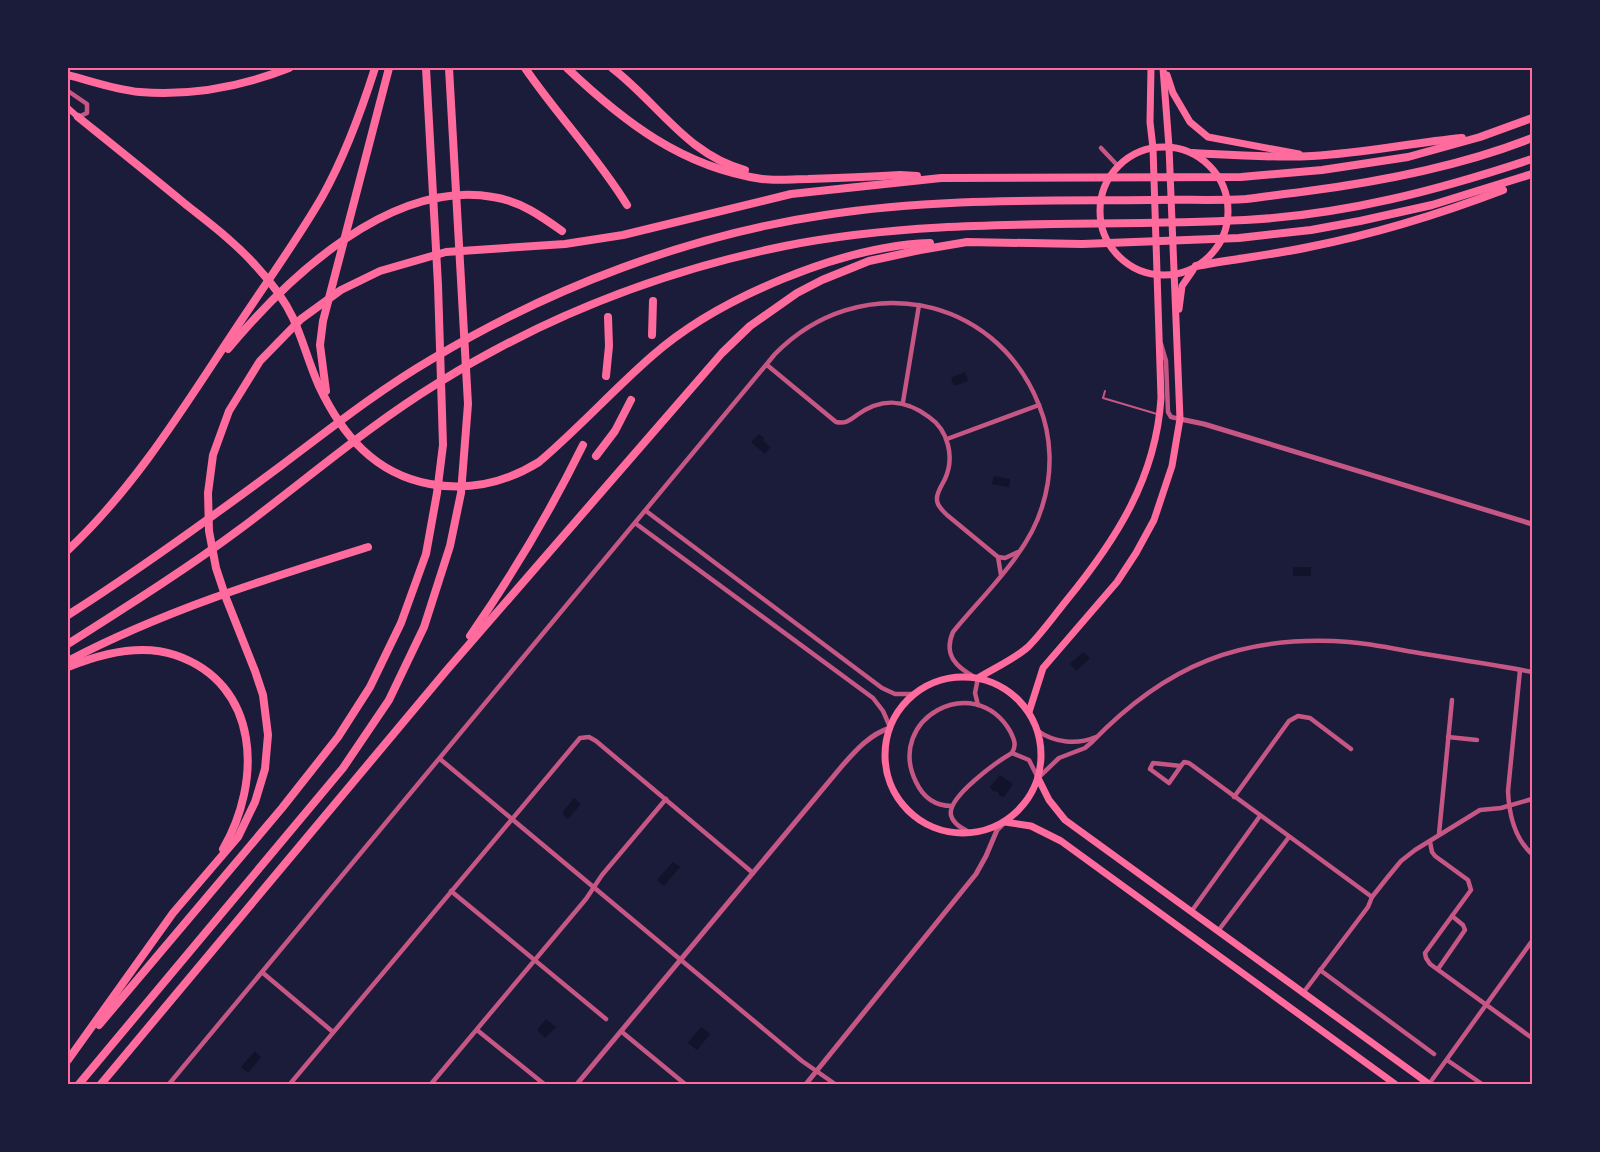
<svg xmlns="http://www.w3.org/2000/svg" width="1600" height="1152" viewBox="0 0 1600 1152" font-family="'Times New Roman',serif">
	<rect width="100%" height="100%" fill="#1b1b3a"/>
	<g fill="#12122b">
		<path d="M965,372L968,381L954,386L951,378Z"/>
		<path d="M759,434L764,438L763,440L770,447L765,454L751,442Z"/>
		<path d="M994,476L1010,479L1009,487L992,484Z"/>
		<rect x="1293" y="567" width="18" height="9"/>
		<path d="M1083,652L1090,658L1076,671L1070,664Z"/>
		<path d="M1000,775L1013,784L1004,797L1000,796L998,792L993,791L990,787Z"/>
		<path d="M574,798L581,804L568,819L562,813Z"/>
		<path d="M673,862L680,867L664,886L657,880Z"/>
		<path d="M546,1019L556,1027L545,1038L537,1030Z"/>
		<path d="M701,1027L710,1034L697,1050L688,1043Z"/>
		<path d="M255,1051L261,1057L248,1073L241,1067Z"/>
	</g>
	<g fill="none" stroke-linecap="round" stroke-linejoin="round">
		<path stroke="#c65784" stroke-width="2" d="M1105,391L1103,398L1157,414"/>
		<g stroke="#c65784" stroke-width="4.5">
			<path d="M68,91L87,104V113L78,117"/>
			<path d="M1101,148L1118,166"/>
			<path d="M1161,344L1166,361L1168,412L1171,417L1180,419"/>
			<path d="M767,365L836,422C846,424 850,420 857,415C882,397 905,399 929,417C948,430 955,457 945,479C942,485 936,493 937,500C937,506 943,511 947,515L998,557L1001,575"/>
			<path d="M903,402L919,305"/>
			<path d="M947,439L1039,405"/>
			<path d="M646,511L882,688L895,694H915"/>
			<path d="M635,523L873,698L883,711L890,727"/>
			<path d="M998,557L1005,558L1018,552"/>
			<path d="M1520,670L1508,791C1509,815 1514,838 1532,854"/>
			<path d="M978,678L975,693L978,705"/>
			<path d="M1038,731C1055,743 1077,745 1096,737"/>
			<path d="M1448,737L1477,740"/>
			<path d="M1012,753L1029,760L1038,778L1059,758L1085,748L1092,742C1166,665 1242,634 1349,642C1374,644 1400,650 1425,654C1461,660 1497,665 1532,672"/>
			<path d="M440,759L802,1061L835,1084"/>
			<path d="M1181,766L1169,783L1150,769L1153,763L1181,766L1184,762L1189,763L1372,897"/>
			<path d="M1234,797L1289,721L1298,716L1310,718L1351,749"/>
			<path d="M952,806C935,806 923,797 916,782C885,719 974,670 1010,731C1014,739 1017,745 1012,753C998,761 947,797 951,815C953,824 963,829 971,833"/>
			<path d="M1439,834L1452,700"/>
			<path d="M1430,842L1432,852L1435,856L1468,880L1471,890L1425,953L1426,958L1430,964L1532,1038"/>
			<path d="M451,891L606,1019"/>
			<path d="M1191,912L1260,816"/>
			<path d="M1218,931L1289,837"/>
			<path d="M1438,969L1465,930L1463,925L1452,916"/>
			<path d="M1320,970L1434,1054"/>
			<path d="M263,973L333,1032"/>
			<path d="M1303,993L1368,907L1372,897L1387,878L1401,861L1415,850L1480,810L1501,808L1532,799"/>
			<path d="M477,1030L544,1084"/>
			<path d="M622,1032L685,1084"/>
			<path d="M1447,1060L1482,1084"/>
			<path d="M169,1084L775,354C858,269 995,293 1039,405C1052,437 1053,473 1042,507C1028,554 984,594 953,632C943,655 956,667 976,678"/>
			<path d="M290,1084L580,738L589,737L596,741L753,873"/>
			<path d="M431,1084L586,899L602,875L666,799"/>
			<path d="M1429,1084L1532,941"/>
		</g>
		<g stroke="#c65784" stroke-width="5">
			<path d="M1180,419L1204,424L1532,524"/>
			<path d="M577,1084L842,766C855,751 870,734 890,728"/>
			<path d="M806,1084L976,874L986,856L997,830L1004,823"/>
		</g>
		<path stroke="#ff6b9d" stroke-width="6" d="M68,108L78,117"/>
		<g stroke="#ff6b9d" stroke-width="7">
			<path d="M1167,75L1173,93L1190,122L1208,137L1299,154"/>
			<circle cx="1164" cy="211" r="64"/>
			<path d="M1179,309L1182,286L1193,270"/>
			<circle cx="963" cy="755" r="78"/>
			<path d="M978,678C994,668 1013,660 1028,647C1042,633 1054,616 1066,601C1116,540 1156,478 1161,398L1153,148L1150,122L1151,68"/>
			<path d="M1029,712L1043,668L1117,582L1136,553L1154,520L1172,466L1180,419L1169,147L1163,68"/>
			<path d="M1038,778L1049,800L1065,820L1429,1084"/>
			<path d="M1005,822L1031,826L1061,841L1395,1084"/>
		</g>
		<g stroke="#ff6b9d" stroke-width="8">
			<path d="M525,68C557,115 597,156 627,205"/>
			<path d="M567,68C624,122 682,167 762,179C777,181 793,179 808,179C839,178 869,177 900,175L917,176"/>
			<path d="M612,68C657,102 687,155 745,170"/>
			<path d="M68,75C91,81 116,90 140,92C191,96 241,87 289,68"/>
			<path d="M78,117C114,146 149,174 184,203C209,223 235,242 256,266C271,282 284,299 293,318C303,340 309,364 319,386C342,435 375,474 430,484C469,491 505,483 539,462C578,429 613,390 652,356C718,298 842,246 930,243"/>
			<path d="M1193,153C1232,155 1272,158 1312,156C1362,153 1411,143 1462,138"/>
			<path d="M1196,266C1234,259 1272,255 1309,247C1375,234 1440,214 1503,190"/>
			<path d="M652,335L653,301"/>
			<path d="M228,349C288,277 391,179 493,197C520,201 541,216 562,231"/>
			<path d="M606,376L609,346L608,317"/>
			<path d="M326,391L320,345L323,321L389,68"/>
			<path d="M596,456L615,431L631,400"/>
			<path d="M68,550C132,490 179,415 227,342C258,294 293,247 322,197C345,156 361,112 375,68"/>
			<path d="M68,615C142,568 212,517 282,465C331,428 379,390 432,359C550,288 689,235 825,215C933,198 1041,201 1150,200C1182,199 1214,201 1246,199C1264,197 1282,194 1301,192C1379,182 1459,167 1532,138"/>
			<path d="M470,636C513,574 550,512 583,445"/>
			<path d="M68,644C126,607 185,570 240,529C306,480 368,426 438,383C544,317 663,271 785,246C937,216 1091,228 1245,220C1344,215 1439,190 1532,159"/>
			<path d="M68,661C163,611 266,579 368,547"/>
			<path d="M68,667C100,654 140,643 175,655C261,684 262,782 223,849"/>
			<path d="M99,1025L282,808L338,737L370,687L401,623L426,554L437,493L443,445L438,285L426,68"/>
			<path d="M68,1060L173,913L238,837L255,802L265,769L268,735L263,695L255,671L226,598L216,568L209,531L208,493L213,455L229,411L260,361L301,319L341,290L380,271L446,252L565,244L623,235L791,194L941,178L1241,177L1322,170L1408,157L1480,137L1532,118"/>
			<path d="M79,1084L343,768L389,700L424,627L450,546L461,493L468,404L449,68"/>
			<path d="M101,1084L446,671L722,353L750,326L797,293L822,280L869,261L920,250L967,242L1082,244L1239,238L1311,230L1360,221L1432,205L1532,174"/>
		</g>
	</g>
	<rect width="1600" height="1152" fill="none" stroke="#1b1b3a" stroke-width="138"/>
	<rect x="69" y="69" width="1462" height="1014" fill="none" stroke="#ff6b9d" stroke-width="2"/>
</svg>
